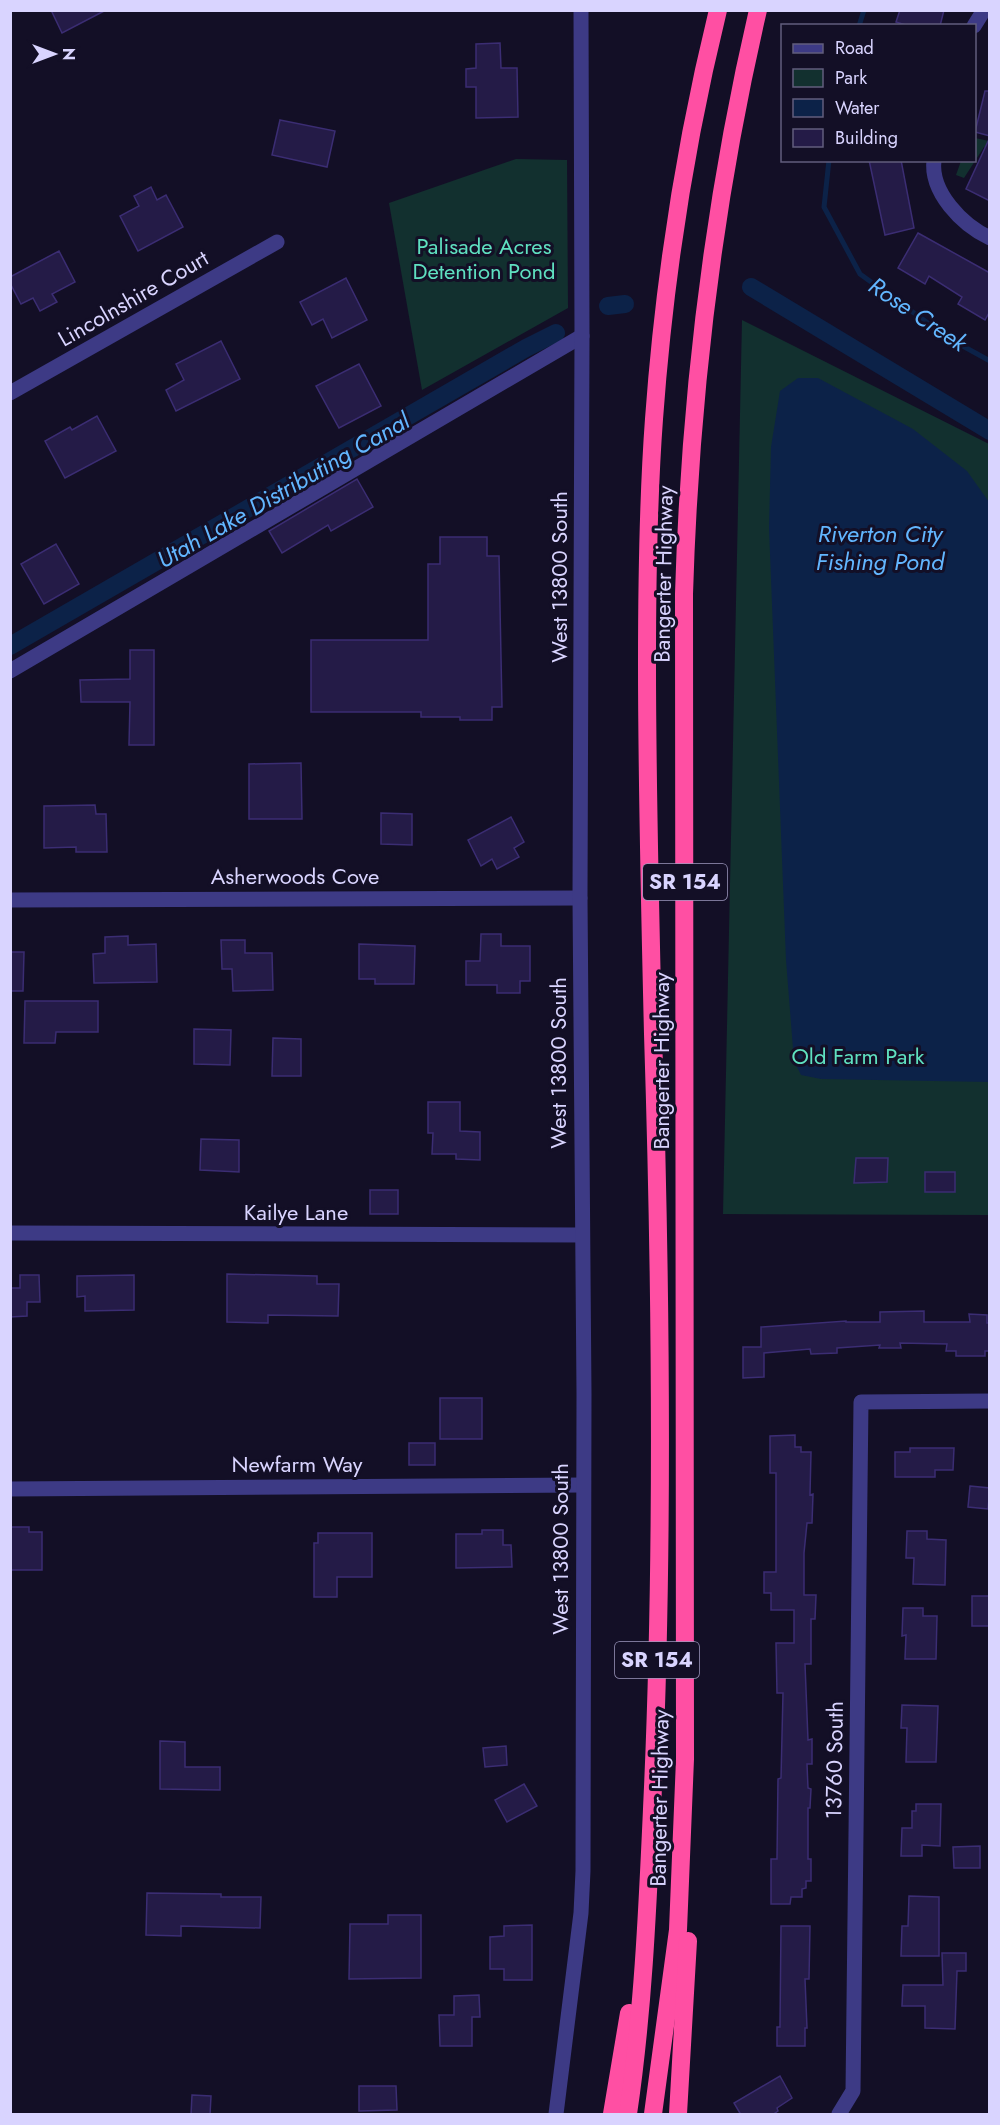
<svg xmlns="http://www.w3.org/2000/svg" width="1000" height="2125" viewBox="0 0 1000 2125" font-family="Jost,sans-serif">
	<rect width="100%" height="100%" fill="#130f26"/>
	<g fill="#12302f">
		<path d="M975,138L989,141V150L984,147L964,178L956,175L961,161L974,160Z"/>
		<path d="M516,159L567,160L568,308L422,390L389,203Z"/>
		<path d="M742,320L989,444L990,1215L723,1214Z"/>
	</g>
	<path fill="#0c2248" d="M798,378H818L913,429L967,471L989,502V1082L821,1079L801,1075L794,1061L786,960L769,528L771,447L780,391Z"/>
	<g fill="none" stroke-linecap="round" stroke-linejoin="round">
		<g stroke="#0c2248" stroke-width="5">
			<path d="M859,26L864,10"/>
			<path d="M829,160L824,207L860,274L950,339L990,361"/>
		</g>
		<g stroke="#0c2248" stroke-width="18">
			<path d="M751,287L990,431"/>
			<path d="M608,306L625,304"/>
			<path d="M10,646L526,348L556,333"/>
		</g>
	</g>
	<g fill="#241b47" stroke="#3b2d73" stroke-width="1.5">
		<path d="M51,10H106L62,33Z"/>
		<path d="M900,10H944L940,26H909L896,22Z"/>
		<path d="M500,43L501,68H517L518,117L476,118V87H466V69L476,68V44Z"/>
		<path d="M985,91H990V136L975,132Z"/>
		<path d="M280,120L335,131L327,167L272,155Z"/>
		<path d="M990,137V201L966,189Z"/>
		<path d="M869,160H901L914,228L885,235Z"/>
		<path d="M151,187L157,200L166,195L183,227L138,251L120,216L139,206L134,196Z"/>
		<path d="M918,233L990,273V311L985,320L958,304L962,297L929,276L925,284L898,268Z"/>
		<path d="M59,251L75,282L52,294L57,302L40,311L33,298L21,304L10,283V277Z"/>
		<path d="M346,278L367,320L332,338L323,319L312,325L300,302Z"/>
		<path d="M221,341L240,379L176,411L166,390L184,380L176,364Z"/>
		<path d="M359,364L381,406L339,428L316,386Z"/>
		<path d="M97,416L116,451L65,478L45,441L70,427L72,430Z"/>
		<path d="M357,479L373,507L331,531L328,525L282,553L269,531Z"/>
		<path d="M440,537H487V556H499L502,707H492V720H460V717H421V712H311V640H428V564H440Z"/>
		<path d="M56,544L79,584L44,604L21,564Z"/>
		<path d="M130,650H154V745H129L130,702H81L80,680L130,679Z"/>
		<path d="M301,763L302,819H249V764Z"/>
		<path d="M95,805L96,814H106L107,852H76V847L44,848V806Z"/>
		<path d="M381,813L412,814V845L381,844Z"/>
		<path d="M511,817L524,842L514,848L519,857L497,869L492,859L481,866L468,840Z"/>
		<path d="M481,934H501V946H530V981H520V993H497V985H466V961H480Z"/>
		<path d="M128,936V945L156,944L157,982L94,983L93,954L105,953V937Z"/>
		<path d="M221,940H245V953H272L273,990L233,991L232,969H222Z"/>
		<path d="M359,944L415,946L414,984H375V979H359Z"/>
		<path d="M10,952H24L23,991H10Z"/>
		<path d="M25,1001H98V1032H56L55,1043H24Z"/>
		<path d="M194,1029L231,1030L230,1065L194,1064Z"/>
		<path d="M273,1038L301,1039V1076H272Z"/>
		<path d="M428,1102H460V1131L480,1132V1160L456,1159V1154H432L433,1133H428Z"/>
		<path d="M201,1139L239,1140V1172L200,1170Z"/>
		<path d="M856,1158H888L887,1182L854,1183Z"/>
		<rect x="925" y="1172" width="30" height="20"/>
		<rect x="370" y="1190" width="28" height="24"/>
		<path d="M227,1274L317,1276V1284H339L338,1316L268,1315V1323L227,1322Z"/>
		<path d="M20,1275H39L40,1302H27V1316L10,1317V1288H20Z"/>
		<path d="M134,1275V1310L85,1311V1296L77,1297V1276Z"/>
		<path d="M924,1311V1322H970L969,1314L987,1315V1323H990V1351H985V1356H956V1351H946L947,1344L900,1343L901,1348H879L880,1345L837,1348V1353L811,1354L810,1349L764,1353V1377L743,1378V1347H761V1327L846,1321V1322H880V1312Z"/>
		<rect x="440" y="1398" width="42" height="41"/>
		<path d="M795,1435V1447H801V1452H811L810,1495L813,1494L812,1523H807L804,1553V1595H816L815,1619H811V1664H805L808,1740L812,1739V1764H807L808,1788L811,1789L810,1808H808V1859H811V1881H806V1888L802,1889V1897H791L790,1904H771V1859H777L778,1779L781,1778L783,1693H777L776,1643H794V1610H771V1593H764V1572H776V1473H770V1436Z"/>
		<rect x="409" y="1443" width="26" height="22"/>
		<path d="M910,1448H954L953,1470H935V1477H895V1452H910Z"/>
		<path d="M970,1486L990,1488L988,1509L968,1507Z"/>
		<path d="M10,1527H29V1532H42V1570H10Z"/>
		<path d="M482,1530H503V1545H511L512,1567L456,1568V1534H482Z"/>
		<path d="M907,1531H927V1539L946,1540L945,1585L913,1584L914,1558H906Z"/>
		<path d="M318,1533H372V1577H337V1597H314V1543H318Z"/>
		<rect x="972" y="1596" width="18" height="30"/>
		<path d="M903,1608H923V1616H937L936,1659H905L906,1635L902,1636Z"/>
		<path d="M902,1705L938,1706L936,1762H906L907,1728H901Z"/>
		<path d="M160,1741L185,1742V1767H220V1790L160,1789Z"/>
		<path d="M506,1746L507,1765L485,1767L483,1748Z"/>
		<path d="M524,1784L537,1806L507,1822L495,1800Z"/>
		<path d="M916,1804H941L940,1846L922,1845V1856H901L902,1828H912V1811H916Z"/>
		<path d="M980,1846V1868H954L953,1847Z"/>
		<path d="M147,1893L221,1894V1897H261L260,1928L181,1926V1936L146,1935Z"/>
		<path d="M909,1896L939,1897V1956H901L902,1926H908Z"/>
		<path d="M388,1915H421V1978L349,1979L350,1924H388Z"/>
		<path d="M532,1925V1980H504V1969H490V1937L504,1936V1926Z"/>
		<path d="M781,1926H810L809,1979H805L807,2028H805V2046H777V2027H780Z"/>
		<path d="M942,1953H966V1971H957L955,2029L925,2028V2006H902L903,1985H943Z"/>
		<path d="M479,1995L480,2017H472V2046H440L439,2015H454V1996Z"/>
		<path d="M780,2076L792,2098L777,2108L778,2111L772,2115H741L734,2103Z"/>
		<path d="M359,2086H396L397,2110L359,2111Z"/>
		<path d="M192,2095L211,2096L210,2115H191Z"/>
	</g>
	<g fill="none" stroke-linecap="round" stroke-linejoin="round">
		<g stroke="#3d3a85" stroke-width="15">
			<path d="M974,26L984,10"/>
			<path d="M934,160C930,192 962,225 990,238"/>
			<path d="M10,393L277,242"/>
			<path d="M10,671L582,336"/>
			<path d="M10,900L580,898"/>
			<path d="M10,1233L581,1235"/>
			<path d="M10,1489L583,1485"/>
			<path d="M556,2114L581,1913L583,1871L584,1394L580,898L582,336L581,10"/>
			<path d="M839,2114L853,2091L861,1402L990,1401"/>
		</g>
		<g stroke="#ff4fa3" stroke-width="18">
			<path d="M612,2114L629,2013"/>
			<path d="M628,2114C644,2006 648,1896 653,1787C664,1536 661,1285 653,1034C650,910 647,786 647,663C647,581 648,500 654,419C664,281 685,144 718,10"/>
			<path d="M653,2114L678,1930L685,1759L684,594C690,397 713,203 758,10"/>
			<path d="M678,2114L688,1941"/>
		</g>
	</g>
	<g text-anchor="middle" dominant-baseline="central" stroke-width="6" stroke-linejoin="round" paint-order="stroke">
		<g fill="#130f26" stroke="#9e99be" stroke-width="1.5">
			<rect x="643" y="864" width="84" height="36" rx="4.5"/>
			<rect x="615" y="1642" width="84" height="36" rx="4.5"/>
		</g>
		<g font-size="21" font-weight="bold" fill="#d9d4ff">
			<text x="685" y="882">SR 154</text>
			<text x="657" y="1660">SR 154</text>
		</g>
		<g font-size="22" fill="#5fe0c0" stroke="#130f26">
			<text x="484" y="246">Palisade Acres<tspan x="484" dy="25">Detention Pond</tspan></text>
			<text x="858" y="1056">Old Farm Park</text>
		</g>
		<g font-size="22" fill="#d9d4ff" stroke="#130f26">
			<text transform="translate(133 298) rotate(-30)">Lincolnshire Court</text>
			<text transform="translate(663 574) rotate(-89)">Bangerter Highway</text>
			<text transform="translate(559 577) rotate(-90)">West 13800 South</text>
			<text x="295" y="876">Asherwoods Cove</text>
			<text transform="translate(661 1061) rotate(-90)">Bangerter Highway</text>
			<text transform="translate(558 1063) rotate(-90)">West 13800 South</text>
			<text x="296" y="1212">Kailye Lane</text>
			<text x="297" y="1464">Newfarm Way</text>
			<text transform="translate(560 1549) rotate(-90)">West 13800 South</text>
			<text transform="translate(834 1760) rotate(-89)">13760 South</text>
			<text transform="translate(659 1798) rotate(-89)">Bangerter Highway</text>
		</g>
		<g font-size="24" font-style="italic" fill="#62b6ff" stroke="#130f26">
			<text transform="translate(918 314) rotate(34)">Rose Creek</text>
			<text transform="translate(283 490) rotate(-30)">Utah Lake Distributing Canal</text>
			<text x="880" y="533">Riverton City<tspan x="880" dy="28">Fishing Pond</tspan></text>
		</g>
	</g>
	<rect width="1000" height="2125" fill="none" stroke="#d9d4ff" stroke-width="24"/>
	<rect x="781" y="24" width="195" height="138" fill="#130f26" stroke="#625e7d" stroke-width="1.5"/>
	<rect x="793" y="44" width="30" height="9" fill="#3d3a85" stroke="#625e7d" stroke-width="1.5"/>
	<text x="835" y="54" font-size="18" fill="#d9d4ff">Road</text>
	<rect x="793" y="69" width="30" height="18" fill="#12302f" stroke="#625e7d" stroke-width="1.5"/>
	<text x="835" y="84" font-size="18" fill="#d9d4ff">Park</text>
	<rect x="793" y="99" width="30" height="18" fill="#0c2248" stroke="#625e7d" stroke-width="1.5"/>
	<text x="835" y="114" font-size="18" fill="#d9d4ff">Water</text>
	<rect x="793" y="129" width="30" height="18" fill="#241b47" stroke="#625e7d" stroke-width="1.5"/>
	<text x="835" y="144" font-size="18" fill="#d9d4ff">Building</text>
	<g transform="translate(54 54) rotate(90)" stroke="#130f26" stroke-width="4.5" paint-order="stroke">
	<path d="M0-4.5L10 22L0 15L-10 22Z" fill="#d9d4ff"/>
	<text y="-9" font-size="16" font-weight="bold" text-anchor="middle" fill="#d9d4ff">N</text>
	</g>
</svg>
